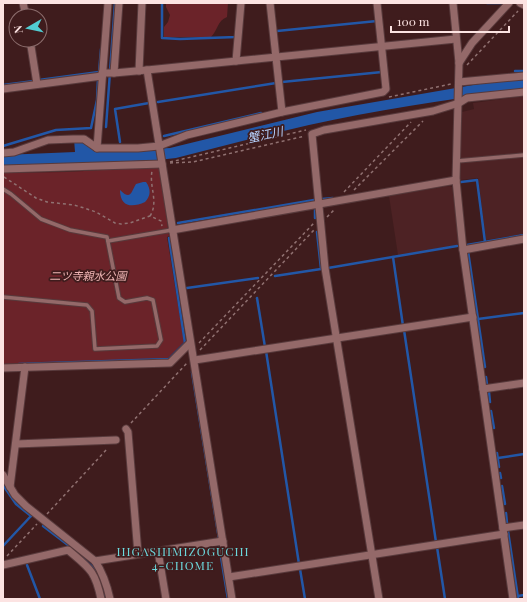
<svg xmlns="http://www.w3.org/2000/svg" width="527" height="602" viewBox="0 0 527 602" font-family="'Playfair Display','Noto Sans JP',serif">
	<rect width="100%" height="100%" fill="#3f1c1d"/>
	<g fill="#4d2224">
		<path d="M524,96V234L486,240L478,178L460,180L462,112L474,109L473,103Z"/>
		<path d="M449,186L452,187L459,245L398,255L389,196Z"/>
	</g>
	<g fill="#6b2329">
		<path d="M166,3H228L227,17C217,21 218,30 211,37H164V27L168,22L170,15L166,7Z"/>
		<path d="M157,167L160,169L169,236L167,237L184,342L168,358L3,364V173L66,172Z"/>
	</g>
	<g fill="#2257a7">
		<path d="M524,79V89C452,99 380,109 309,125C264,135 220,147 176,158L158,160L3,166V155L75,152L74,139L81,140L97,152L170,148L317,112L502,80Z"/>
		<path d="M143,182H146C151,189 151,196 145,202C132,208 120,207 120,190C131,201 131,192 136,184Z"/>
	</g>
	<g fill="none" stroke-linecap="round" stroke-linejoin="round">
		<g stroke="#2257a7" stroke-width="2.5">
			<path d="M162,3V38L180,39L236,37V35"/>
			<path d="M487,3H502"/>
			<path d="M277,31L377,21"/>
			<path d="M515,71H524"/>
			<path d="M39,80L99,72L101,49"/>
			<path d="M282,82L382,72"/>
			<path d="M3,85L34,81"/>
			<path d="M158,102L276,83V81"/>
			<path d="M106,127L115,3"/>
			<path d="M164,136L261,113"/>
			<path d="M120,142L115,109L149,103"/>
			<path d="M3,146L56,130L91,128L97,100L98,79"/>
			<path d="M461,182L477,180L485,242"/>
			<path d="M322,199L333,198"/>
			<path d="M315,210V218"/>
			<path d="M178,223L314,200"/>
			<path d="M467,245L524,235"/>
			<path d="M468,251L485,367"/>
			<path d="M393,257L403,326"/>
			<path d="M328,268L457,246"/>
			<path d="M275,276L321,269L317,232"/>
			<path d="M187,288L258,278"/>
			<path d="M257,298L265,347"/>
			<path d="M478,319L524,313"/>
			<path d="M404,330L436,542"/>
			<path d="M266,351L299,564"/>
			<path d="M19,364L169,359L185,343L169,238"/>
			<path d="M192,372L219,539H217"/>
			<path d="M486,377L487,385"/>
			<path d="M489,392L490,402"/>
			<path d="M491,411L494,428"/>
			<path d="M497,453L499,467"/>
			<path d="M498,458L524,454"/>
			<path d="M500,473L501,478"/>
			<path d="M3,485L16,504L31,516"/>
			<path d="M502,486L505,504"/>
			<path d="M506,513L507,523"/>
			<path d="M43,526L68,545"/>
			<path d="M508,531L518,598"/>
			<path d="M219,545L228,599"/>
			<path d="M3,546L31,516"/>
			<path d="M437,547L445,599"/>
			<path d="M74,551L96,570"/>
			<path d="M27,565L40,599"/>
			<path d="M300,569L305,599"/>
			<path d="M104,588L106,599"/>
			<path d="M518,596L524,595"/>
		</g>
		<defs>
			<g id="lane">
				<path d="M457,161L524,155"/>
				<path d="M3,189L11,194L41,219L70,230L107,237L119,298L125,302L147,298L153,300L161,340L157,346L95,349L92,311L87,305L3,297"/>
				<path d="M108,241L172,230"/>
			</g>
			<g id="street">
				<path d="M23,3L26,16"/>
				<path d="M270,3L282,112"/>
				<path d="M453,3L459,63L456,180L463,250L513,599"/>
				<path d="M520,3L524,5"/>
				<path d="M30,40L37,84"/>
				<path d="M236,61L241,3"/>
				<path d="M459,63L472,43L509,3"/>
				<path d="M147,70L232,599"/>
				<path d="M139,71L142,3"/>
				<path d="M102,73H114L147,70L456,39"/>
				<path d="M114,73L119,3"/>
				<path d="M459,82L524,76"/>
				<path d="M3,89L102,76"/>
				<path d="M97,148L108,3"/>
				<path d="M3,153L14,152L48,140L73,139H84L97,148H138L159,146L187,135L282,112L383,92L386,89L377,3"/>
				<path d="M3,169L162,164"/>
				<path d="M172,230L456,180"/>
				<path d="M463,250L524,239"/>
				<path d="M195,360L473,317"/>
				<path d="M3,368L170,363L190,343"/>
				<path d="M483,389L524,383"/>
				<path d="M126,429L128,432L138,554"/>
				<path d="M16,444L116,440"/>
				<path d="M3,475L15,495L26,506L95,561C103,573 107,585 110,599"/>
				<path d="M10,487L25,367"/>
				<path d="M503,528L524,525"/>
				<path d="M158,551L166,599"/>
				<path d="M95,561L223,541"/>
				<path d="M3,565L68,550C89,568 95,570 101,599"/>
				<path d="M229,577L504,534"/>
				<path d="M379,599L325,268L312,134L324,130L433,111L459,103L467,98L524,92"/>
			</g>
		</defs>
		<use href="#lane" stroke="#583a3c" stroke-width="5.5"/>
		<use href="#street" stroke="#583a3c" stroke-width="9"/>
		<g stroke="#907171" stroke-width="1.5" stroke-dasharray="3 3" stroke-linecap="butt">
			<path d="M467,65L518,11"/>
			<path d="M389,97L451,84"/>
			<path d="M170,162L306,130"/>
			<path d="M170,163L193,162L305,136"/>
			<path d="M4,177L36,198L47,202L74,205L84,208L96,212L115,223L121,224L130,223L150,216L161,221L162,226"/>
			<path d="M354,190L423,121"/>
			<path d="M344,192L411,122"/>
			<path d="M150,216C159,202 149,187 152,171"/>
			<path d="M327,217L335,209"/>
			<path d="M199,343L314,223"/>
			<path d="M200,350L314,230"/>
			<path d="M131,423L187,363"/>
			<path d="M47,514L108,448"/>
			<path d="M7,556L37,524"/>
		</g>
		<use href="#lane" stroke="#946969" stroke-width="3.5"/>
		<use href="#street" stroke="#946969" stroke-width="7"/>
	</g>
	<g text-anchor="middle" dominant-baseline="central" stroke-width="3.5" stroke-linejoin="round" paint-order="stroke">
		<g font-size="11" font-style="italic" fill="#edb3b2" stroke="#3f1c1d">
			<text x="88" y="275">二ツ寺親水公園</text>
		</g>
		<g font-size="12" font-style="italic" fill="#b7d3ff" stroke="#3f1c1d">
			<text transform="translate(265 134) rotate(-12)">蟹江川</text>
		</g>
		<g font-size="12" letter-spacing="1" fill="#6cd9dd" stroke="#3f1c1d">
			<text x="183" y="551">HIGASHIMIZOGUCHI<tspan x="183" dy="14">4-CHOME</tspan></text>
		</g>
	</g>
	<rect width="527" height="602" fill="none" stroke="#fce3e2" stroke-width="8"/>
	<g transform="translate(28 28) rotate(261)"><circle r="19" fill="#3f1c1d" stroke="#8b6c6c"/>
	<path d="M0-3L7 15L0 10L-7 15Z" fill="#51ccd1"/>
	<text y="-6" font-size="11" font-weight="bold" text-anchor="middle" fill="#fce3e2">N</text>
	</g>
	<path d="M391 26v6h118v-6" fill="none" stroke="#fce3e2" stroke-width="2"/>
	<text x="397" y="26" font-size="12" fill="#fce3e2" stroke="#3f1c1d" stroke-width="3" paint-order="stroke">100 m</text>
</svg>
